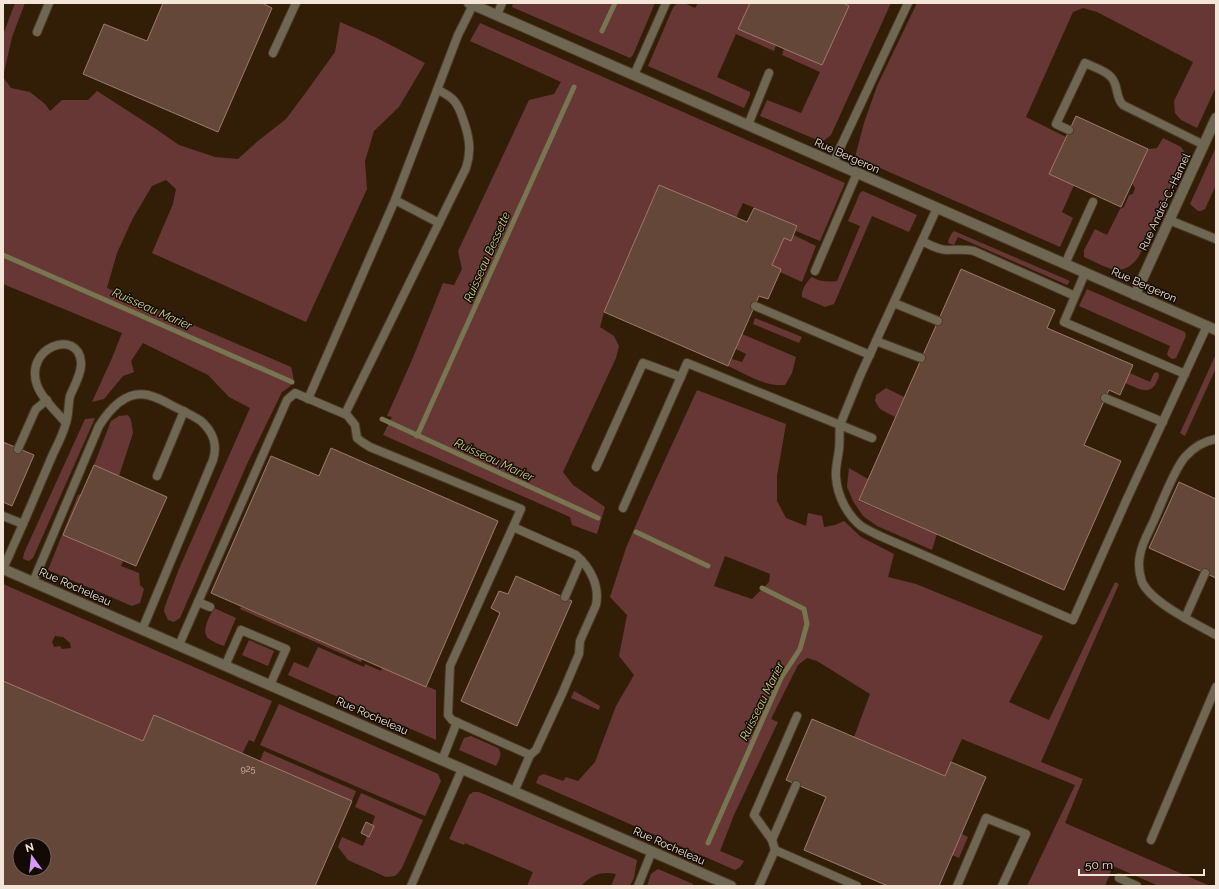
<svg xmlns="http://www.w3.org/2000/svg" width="1219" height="889" viewBox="0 0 1219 889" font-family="Raleway,sans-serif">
	<rect width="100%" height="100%" fill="#321e07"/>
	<g fill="#673736" fill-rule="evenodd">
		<path d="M15,3H25L12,37L3,77L11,88L30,92L45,104L50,111L62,100H88L97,91L156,129L179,145L215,157L238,159L258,141L286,119L304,95L335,52L340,22L377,38L425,63L399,107L374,131L365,161L367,189L306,322L152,253L173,204L176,189L166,180L152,186L133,218L117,253L107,288L291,367C295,382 295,384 282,392L247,464L180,618L174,622L168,620L164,611L165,606L179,569L250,408L229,397L208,375L143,343L131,361L134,372L123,376L104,399L92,402L112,358L122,333L3,284V35Z"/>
		<path d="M513,3H655L633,55L630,58L512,7Z"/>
		<path d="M678,3H684L695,8L698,3H750L739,29L776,45L774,51L736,34L717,77L750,92V95L744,108L648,66L672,10L674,6Z"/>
		<path d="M848,3H891L831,135L822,142L760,116L767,100L801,113L820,72L782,55L784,48L822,65L848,6L847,5Z"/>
		<path d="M917,3H1216V87L1197,128L1181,120L1175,113L1174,101L1193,62L1097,12L1083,8L1073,12L1026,117L1066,137L1049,174L1074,185L1062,212L1073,218L1060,247L855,157L864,123L877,86Z"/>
		<path d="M480,23L845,183L820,241L796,231L797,226L743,203L736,218L659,185L604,312L600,327L614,336L619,346L616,358L563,472L573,485L605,507L597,534L572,525L570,517L383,435L392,417L387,416L412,360L443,283L454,285L462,269L458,251L529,100L554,94L561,82L470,41Z"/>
		<path d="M1163,138L1181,147L1186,154L1139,256C1122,281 1105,266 1084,257V250L1095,229L1107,235L1120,209L1124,207L1129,195L1133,194L1135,188L1132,183L1148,149L1157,148Z"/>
		<path d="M1216,147V185L1205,209L1201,211H1198L1190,204Z"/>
		<path d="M863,191L917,215L909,232L872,216L834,304L825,307L802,297C801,290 807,281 812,277C820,282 828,282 837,281L860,226L848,221L860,193Z"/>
		<path d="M954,231L1070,281L1067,285L958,237L954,245L948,243C948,240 951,233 954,231Z"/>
		<path d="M794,235L816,246L802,282L780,272L781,269L772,265L784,238L791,241Z"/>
		<path d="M1087,289L1185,332L1186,336L1176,358L1172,359L1168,356L1167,354L1170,346L1079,306Z"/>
		<path d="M755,318L802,337L799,343L753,324Z"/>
		<path d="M742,334L796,357L792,373L785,385C765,387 746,374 728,366L732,359L742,362L746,354L736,349Z"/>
		<path d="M1216,354V368L1185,436L1180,433Z"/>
		<path d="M1157,372L1159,374C1159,377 1158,379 1156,383C1149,397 1136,387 1125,383L1130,373L1150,382L1154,373Z"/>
		<path d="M886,388L904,397L895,417L880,409L875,401L876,395Z"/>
		<path d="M697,390L786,424L777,476V501L786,518L806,526L808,513L822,516L824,527L835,525L844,521L861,537L894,554L888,577L916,584L1043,636L1009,702L1049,720L1115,582L1119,584L1041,762L1083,779L1065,823L1210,886H1159L1113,866L1105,886H1027L1075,785L962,739L945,776L854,737L870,694L817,661L807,658L798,665L771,719L778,722L734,815L720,851L744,861L740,867L735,870L536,783L539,776L544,774L563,781L566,777L578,781L595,762L616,706L634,675L619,656L627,615L610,597L626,548L648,497ZM725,556L770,574L769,582L752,599L714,586Z"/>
		<path d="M128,415L131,420L133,433L119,476L94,465L111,421L119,416Z"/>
		<path d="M95,418L33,558L29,561L23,559L24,553L85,419Z"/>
		<path d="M849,468L868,479L859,501L937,534L932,550L877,526L863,516L853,501L847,487Z"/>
		<path d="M81,494L63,535L123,561L121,566L139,573L140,585L144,589L140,603L132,606L48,570L78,495Z"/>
		<path d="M3,584L272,701L254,742L249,740L242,754L154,716L143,741L3,681ZM55,636L63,637L70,643L71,648L62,649L60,646L54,647L52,642Z"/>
		<path d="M241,607L362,659L361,662L240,609Z"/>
		<path d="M214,608L236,618L224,646C219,644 213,642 209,639C200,631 210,616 214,608Z"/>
		<path d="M249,640L274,651L268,666L242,655Z"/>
		<path d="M318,647L364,667L365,664L381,671L382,668L436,690V740L288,675L294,662L308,668Z"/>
		<path d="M574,691L600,706L599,710L571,698Z"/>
		<path d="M279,704L438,774L441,781L425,816L260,745Z"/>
		<path d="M471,736L498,748C503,754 499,760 496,766L459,750L464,738Z"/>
		<path d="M264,751L356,791L352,801L260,761Z"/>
		<path d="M473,792H479L637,860L634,878L630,886H611L616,874C600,871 592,875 581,886H527L533,872L465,843L464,845L449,839L469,795Z"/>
		<path d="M361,793L423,820L402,868L399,872L395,876L386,877L348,860L338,847L342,837L363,846L367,836L369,837L374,826L372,825L375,816L355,807Z"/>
		<path d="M962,834L968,837L959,858L952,855Z"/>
		<path d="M658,869L693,884V886H647L651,874Z"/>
	</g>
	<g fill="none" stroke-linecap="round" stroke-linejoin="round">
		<g stroke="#787650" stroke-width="5">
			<path d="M602,31L615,3"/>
			<path d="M3,255L292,382"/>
			<path d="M382,419L598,518"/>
			<path d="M417,436L574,87"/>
			<path d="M636,532L708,566"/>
			<path d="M708,843L781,678L800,649L807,624L804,609L762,588"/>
		</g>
	</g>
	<g fill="#65473a" stroke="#9c7b6d" fill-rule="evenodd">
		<path d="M163,3H262L272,8L218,132L83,74L104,24L147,41Z"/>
		<path d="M750,3H843L849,6L822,65L738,29Z"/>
		<path d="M1076,116L1148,149L1121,207L1049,174Z"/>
		<path d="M659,185L747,222L754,208L797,226L791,241L784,238L772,265L781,269L780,272L768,299L759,296L728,366L604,312Z"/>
		<path d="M961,269L1055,310L1047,328L1133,365L1120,395L1109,390L1084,445L1121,461L1064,590L859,500Z"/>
		<path d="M3,442L34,455L12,506L3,502Z"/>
		<path d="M331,448L498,521L426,687L211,593L271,456L319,476Z"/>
		<path d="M94,465L167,497L136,566L63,535Z"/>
		<path d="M1179,482L1216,499V578L1149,548Z"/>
		<path d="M516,576L572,601L517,726L461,701L500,613L491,608L499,591L508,594Z"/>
		<path d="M3,681L143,741L154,715L352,801L315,886H3ZM20,845H44V869H20Z"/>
		<path d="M812,719L945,776L951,762L986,777L939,886H888L804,850L826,797L786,780Z"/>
		<path d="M366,822L374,826L369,837L361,833Z"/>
	</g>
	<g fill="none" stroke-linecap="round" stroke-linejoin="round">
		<defs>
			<g id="service">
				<path d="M497,15L502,3"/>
				<path d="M37,32L49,3"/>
				<path d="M273,53L296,3"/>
				<path d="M634,75L666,3"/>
				<path d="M748,125L769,73"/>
				<path d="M1069,130L1056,124L1085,63C1093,67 1105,70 1111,77C1119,85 1115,98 1123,105L1204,145"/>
				<path d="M833,163L908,3"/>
				<path d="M395,200L439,223"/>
				<path d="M1169,220L1216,239"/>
				<path d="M922,241C930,245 938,250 947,250C957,250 965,249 974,251L1075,296"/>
				<path d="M1065,264L1093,202"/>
				<path d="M815,271L857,173"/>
				<path d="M1085,273L1064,322L1185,374"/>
				<path d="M894,303L938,321"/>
				<path d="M755,306L870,355"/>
				<path d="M876,341L921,358"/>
				<path d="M1105,398L1163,422"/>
				<path d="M308,399L395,200L458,35L473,5"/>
				<path d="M345,414L466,168C472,150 469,136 463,119C461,113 459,107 455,102C451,96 444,93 438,90"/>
				<path d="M872,438L840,425C839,433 840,441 839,449C838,459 835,468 836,477C837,495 847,515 861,526C867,530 874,533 880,536L1073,620L1126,501L1207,326"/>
				<path d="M1216,439C1204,441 1193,448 1185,457C1174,470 1162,502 1155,518C1150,530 1142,542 1140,555C1138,564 1139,573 1142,582C1152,603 1196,624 1216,635"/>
				<path d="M18,449L34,413L36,409L47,400"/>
				<path d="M596,467L643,363L681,377"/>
				<path d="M157,476L184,411"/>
				<path d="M623,508L687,363L840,425L860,376L937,208"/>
				<path d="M3,516L23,524L3,569"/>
				<path d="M23,524C33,501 43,477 53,454C58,444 63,434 66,423C69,415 68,405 70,396C74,386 82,373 81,362C78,328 24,347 37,385C42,399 57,412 66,423"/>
				<path d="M33,582L99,426C109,410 126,390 148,395C156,397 164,401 171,405C181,410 192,415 201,421C213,432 218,444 213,460L142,630"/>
				<path d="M565,597L581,560"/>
				<path d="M198,602L210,607"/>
				<path d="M1185,618L1205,573"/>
				<path d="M179,645L287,400L295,393L347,415L355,425L357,438L362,442L370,447L521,509L513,527"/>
				<path d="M225,666L241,630L286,649L270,685"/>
				<path d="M442,760L457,722"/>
				<path d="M514,792L530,755L452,720L448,715L450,666L513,527L576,555C590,567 600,586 596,605L580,641L579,654L562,694L536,750L530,755"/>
				<path d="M772,840L754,815L797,716"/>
				<path d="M1151,840L1216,687"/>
				<path d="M775,850L857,886"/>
				<path d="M1119,878L1137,886"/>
				<path d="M411,886L462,769"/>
				<path d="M638,886L652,851"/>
				<path d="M759,886L775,850L772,840L796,785"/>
				<path d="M957,886L986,818L1026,834L1002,886"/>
			</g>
			<g id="minor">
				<path d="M469,3L1216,330"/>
				<path d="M1135,295L1216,118"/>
			</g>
			<path id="tertiary" d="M3,569L731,886"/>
		</defs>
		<use href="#service" stroke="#4d3a24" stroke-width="10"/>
		<use href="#minor" stroke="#4d3a24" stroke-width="12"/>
		<use href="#tertiary" stroke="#4d3a24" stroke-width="12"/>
		<use href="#service" stroke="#6f6753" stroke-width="8"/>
		<use href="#minor" stroke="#6f6753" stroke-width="10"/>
		<use href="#tertiary" stroke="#6f6753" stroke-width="10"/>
	</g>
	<g text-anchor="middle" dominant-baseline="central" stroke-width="3" stroke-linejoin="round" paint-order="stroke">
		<g font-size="9" fill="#d0beb1">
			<text x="248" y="769">925</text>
		</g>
		<g font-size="11" fill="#f3e6d9" stroke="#130a03">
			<text transform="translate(847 156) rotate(24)">Rue Bergeron</text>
			<text transform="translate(1165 202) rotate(-65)">Rue André-C.-Hamel</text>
			<text transform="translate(1144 285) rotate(24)">Rue Bergeron</text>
			<text transform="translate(75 587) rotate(24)">Rue Rocheleau</text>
			<text transform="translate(372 716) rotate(24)">Rue Rocheleau</text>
			<text transform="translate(669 846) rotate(24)">Rue Rocheleau</text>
		</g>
		<g font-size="12" font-style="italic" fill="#cbd184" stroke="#130a03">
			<text transform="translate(487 257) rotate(-66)">Ruisseau Bessette</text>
			<text transform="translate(152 309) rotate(24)">Ruisseau Marier</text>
			<text transform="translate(494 460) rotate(25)">Ruisseau Marier</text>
			<text transform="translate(762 701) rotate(-64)">Ruisseau Marier</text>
		</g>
	</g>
	<rect width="1219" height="889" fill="none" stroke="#f3e6d9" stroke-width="8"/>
	<g transform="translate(32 857) rotate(345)"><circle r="19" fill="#130a03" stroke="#6d6259"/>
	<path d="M0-3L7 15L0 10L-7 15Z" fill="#d89af8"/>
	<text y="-6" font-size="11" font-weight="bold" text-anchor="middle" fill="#f3e6d9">N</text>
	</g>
	<path d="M1079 869v6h125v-6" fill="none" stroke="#f3e6d9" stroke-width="2"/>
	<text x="1085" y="869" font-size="12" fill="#f3e6d9" stroke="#130a03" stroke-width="3" paint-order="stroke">50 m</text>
</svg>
